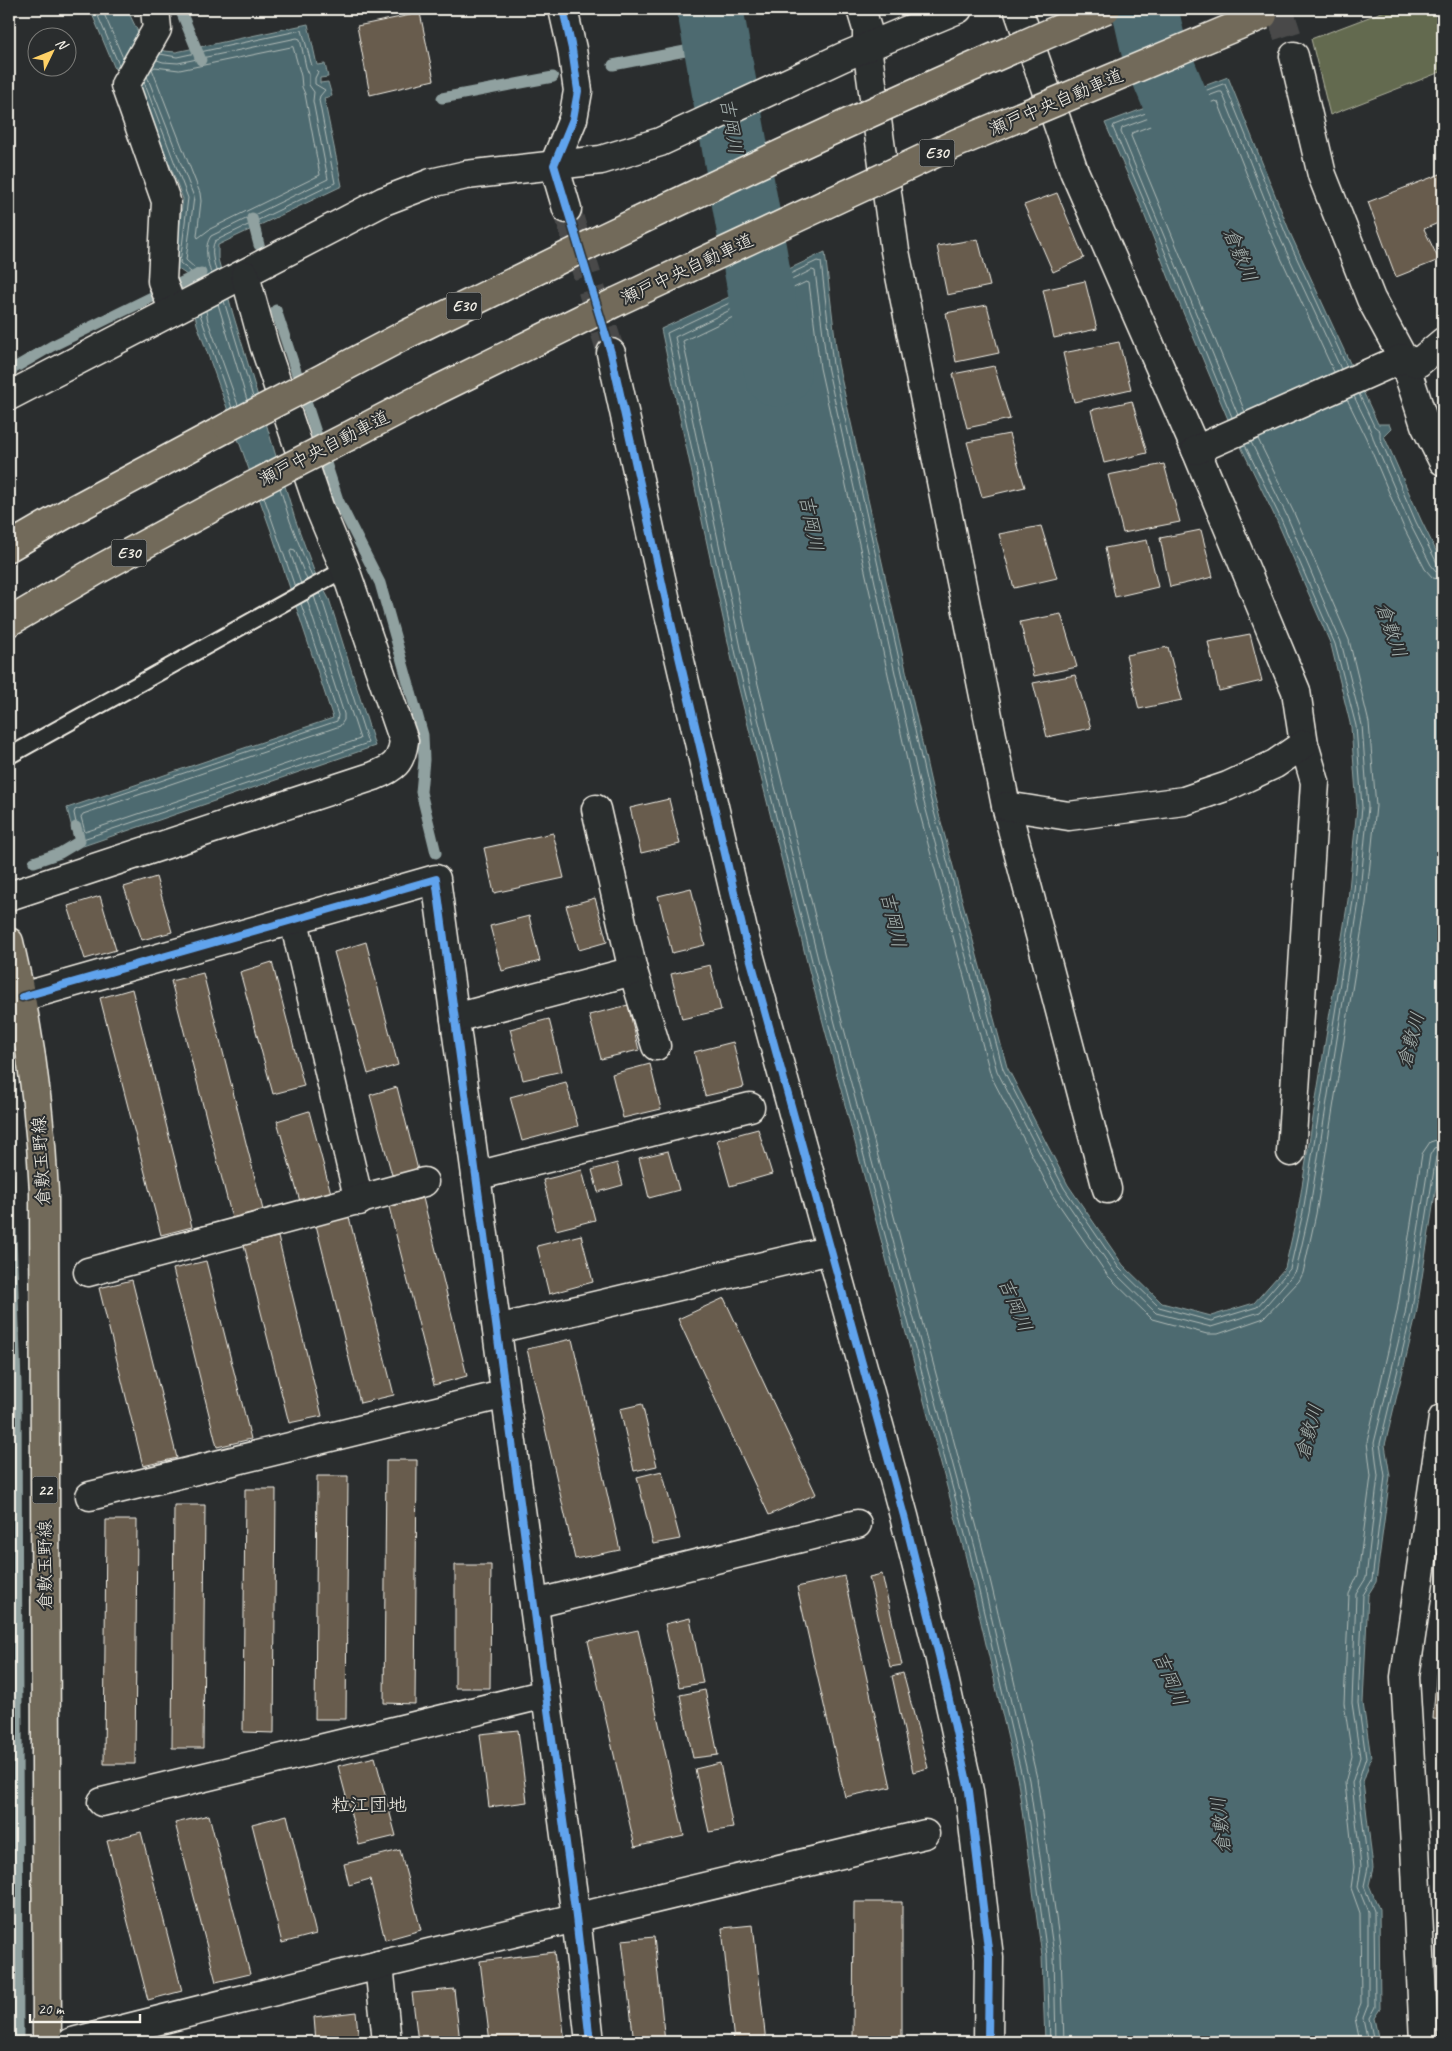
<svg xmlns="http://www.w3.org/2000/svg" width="1452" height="2051" viewBox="0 0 1452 2051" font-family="Caveat,'Klee One',sans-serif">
	<rect width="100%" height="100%" fill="#2a2d2e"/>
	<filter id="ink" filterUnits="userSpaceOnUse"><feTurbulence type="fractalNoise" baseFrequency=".02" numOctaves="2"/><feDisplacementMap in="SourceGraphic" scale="10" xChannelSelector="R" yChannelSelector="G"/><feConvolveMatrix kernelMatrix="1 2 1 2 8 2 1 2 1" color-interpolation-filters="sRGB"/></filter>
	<g filter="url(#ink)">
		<path fill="#646b50" stroke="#acae9c" d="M1390,9H1443V71L1330,115L1311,39Z"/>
		<g fill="#4d6b70" stroke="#90a1a0">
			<path d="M90,9H127L140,36L164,51L176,52L308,24L317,65L325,64L328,77L320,78V83L328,82L332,96L324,98L342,186L218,245V259L233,314L295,519L314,571L329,599L375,746L83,846L74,836L67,808L333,718L271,531L197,324L187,275L174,266L183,199L139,85L115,69Z"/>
			<path d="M1228,77L1291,235L1378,424H1389L1391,429L1384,436L1421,520L1443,565V1142L1416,1316L1385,1445L1390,1476L1376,1582L1368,1595L1363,1703L1371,1758L1363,1782L1373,1868L1369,1885L1379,1909L1380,2009L1374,2018L1379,2042H1045L1042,1956L1018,1782L966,1558L809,970L733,665L661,329L825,252L838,364L933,792L1007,1067L1068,1185L1123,1265L1162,1303L1211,1316L1254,1303L1285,1268L1298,1211L1348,900L1357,807L1351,727L1331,645L1277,521L1230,424L1172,286L1137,196L1105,123Z"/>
		</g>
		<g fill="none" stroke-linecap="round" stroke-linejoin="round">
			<g stroke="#b1bbb8" stroke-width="1">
				<path d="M95,9L119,65"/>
				<path d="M102,9L123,58"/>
				<path d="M293,47L301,76L302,87L305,94L320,175L210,229L198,238L197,236L201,201L200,193L152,69L155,67L179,70Z"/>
				<path d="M160,54L177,57L302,30L312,66L318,72L315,78V84L325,90L320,96L319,100L335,183L215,241C210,250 214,262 216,271"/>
				<path d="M157,60L163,62L178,63L297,38L300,39L306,67L309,74V85L314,92L313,101L328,179L211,236C203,247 208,262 211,274"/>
				<path d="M147,76L194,197L186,260L196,269L200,280"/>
				<path d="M144,82L188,198L180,263L191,272L194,283"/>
				<path d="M224,301L253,397"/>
				<path d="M218,304L247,400"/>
				<path d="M206,311L208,321L238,405"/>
				<path d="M200,314L232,408"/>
				<path d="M1359,394L1374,426L1380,431V438L1416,522L1437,563L1443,566"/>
				<path d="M1354,396C1360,410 1371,428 1374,441L1410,524L1431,565L1436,571L1443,572"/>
				<path d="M1347,399L1366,438L1404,528L1425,569L1433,578L1443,580"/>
				<path d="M1245,412L1131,136L1132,133L1215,101L1218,102L1274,243L1334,372"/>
				<path d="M1238,415L1121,132L1122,128L1219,92H1222L1281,240L1341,369"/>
				<path d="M1232,417C1192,321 1155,224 1113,128L1114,125L1223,84H1225L1287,237L1347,367"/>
				<path d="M280,488L290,521L312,577"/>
				<path d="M264,497L295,587"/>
				<path d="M301,584L290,552L291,549L295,550L307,580"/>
				<path d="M307,600L344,714V720L340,726L83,814L81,817L85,832L360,739L314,596"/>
				<path d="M301,604L338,715L337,721L75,810L74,813L78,833L83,839L368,743L320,593"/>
				<path d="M1050,2042L1047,1955L1023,1781L971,1557L814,969L738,664L667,333L817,261L821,262L833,365L929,793L1003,1069L1064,1188L1119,1268L1159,1307L1211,1321L1257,1307L1290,1269L1303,1212L1353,901L1362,807L1356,726L1335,644L1281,519L1245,445"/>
				<path d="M1056,2042L1054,1955L1029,1780L977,1555L820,967L744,662L675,337L812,270L815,271L827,366L922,795L997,1071L1059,1191L1115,1273L1156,1313L1211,1327L1260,1312L1296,1271L1309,1213L1359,902L1368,807L1362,725L1341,642L1287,516L1251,442"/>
				<path d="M1064,2042L1061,1954L1037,1778L984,1554L827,965L752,660L683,341L806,282L809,283L820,368L915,796L991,1076L1053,1196L1108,1276L1152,1319L1207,1334H1218L1264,1318L1299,1281L1303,1273L1316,1214L1366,903L1376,806L1369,723L1349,640L1294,513L1258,439"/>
				<path d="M1360,2042L1355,2018L1361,2003L1360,1913L1351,1888L1354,1867L1345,1783L1352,1756L1344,1703L1349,1594L1358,1575L1371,1476L1367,1442L1397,1312L1422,1154L1430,1142L1443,1138"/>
				<path d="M1368,2042L1363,2018L1368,2005V1912L1358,1887L1361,1867L1352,1783L1360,1757L1352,1703L1356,1594L1366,1578L1378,1476L1374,1443L1405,1314L1430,1155L1434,1148L1443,1145"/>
				<path d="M1374,2042L1369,2018L1375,2007L1374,1911L1364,1886L1368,1867L1358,1782L1366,1757L1358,1703L1363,1595L1372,1580L1385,1476L1380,1444L1411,1315L1436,1157L1439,1153L1443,1152"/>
			</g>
			<g stroke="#90a1a0" stroke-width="11">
				<path d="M180,9L201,60"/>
				<path d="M613,65L716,45"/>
				<path d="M442,98L553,77"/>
				<path d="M252,218L259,245"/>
				<path d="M276,310L338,500L380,583L423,735L424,760L421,792L436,853"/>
				<path d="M9,371L52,346L201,273"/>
				<path d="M34,862L60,853L80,841L76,827"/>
				<path d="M9,1175L16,1384L18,2042"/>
			</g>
			<g stroke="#4d6b70" stroke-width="66">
				<path d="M710,9L768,331L778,374"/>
				<path d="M1145,9L1154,49L1209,182"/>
			</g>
		</g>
		<g fill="#675c4e" stroke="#f4f1e8">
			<path d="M420,13L434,80L370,95L357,26Z"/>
			<path d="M1443,173V221L1424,229L1439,260L1396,277L1368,202Z"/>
			<path d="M1057,193L1084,258L1053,272L1024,205Z"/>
			<path d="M978,239L990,286L947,295L937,246Z"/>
			<path d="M1085,281L1097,329L1054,338L1043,290Z"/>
			<path d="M987,305L999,353L956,362L946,313Z"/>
			<path d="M1119,342L1131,389L1074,402L1063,353Z"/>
			<path d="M994,366L1010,419L967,428L953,374Z"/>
			<path d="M1132,401L1147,453L1104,463L1091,410Z"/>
			<path d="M1009,434L1025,487L982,497L967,442Z"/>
			<path d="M1164,464L1180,522L1123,533L1108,475Z"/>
			<path d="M1041,526L1057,578L1014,588L999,534Z"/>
			<path d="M1201,530L1213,577L1170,587L1160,538Z"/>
			<path d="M1147,540L1158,587L1115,597L1105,548Z"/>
			<path d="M1061,614L1077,667L1034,676L1020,622Z"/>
			<path d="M1250,634L1262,681L1219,691L1208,642Z"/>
			<path d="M1168,647L1182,700L1139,709L1126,655Z"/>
			<path d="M1075,675L1091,728L1047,737L1033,683Z"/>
			<path d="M669,799L680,844L641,853L630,808Z"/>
			<path d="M553,833L564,878L494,893L484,848Z"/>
			<path d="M156,877L172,932L142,940L124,887Z"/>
			<path d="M691,888L705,945L672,953L658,896Z"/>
			<path d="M100,896L116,950L85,959L68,906Z"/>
			<path d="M595,898L607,942L579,950L566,906Z"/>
			<path d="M529,916L540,961L502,971L490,926Z"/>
			<path d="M366,942L398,1065L368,1074L334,952Z"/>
			<path d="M272,962L304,1086L273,1094L240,972Z"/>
			<path d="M710,965L721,1010L682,1019L671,974Z"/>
			<path d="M203,973L263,1210L232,1218L171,981Z"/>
			<path d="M132,989L192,1227L161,1235L100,998Z"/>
			<path d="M628,1005L639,1050L601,1059L589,1015Z"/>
			<path d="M549,1019L562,1071L523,1080L510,1029Z"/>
			<path d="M733,1042L744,1087L705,1096L694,1052Z"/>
			<path d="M650,1064L661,1109L623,1118L612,1074Z"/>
			<path d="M566,1082L578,1126L522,1141L510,1097Z"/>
			<path d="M397,1087L418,1170L392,1175L370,1095Z"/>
			<path d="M309,1111L332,1197L301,1205L277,1121Z"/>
			<path d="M758,1129L772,1174L730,1186L717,1140Z"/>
			<path d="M668,1151L679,1190L649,1198L639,1158Z"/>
			<path d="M617,1163L623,1185L598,1192L592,1170Z"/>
			<path d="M582,1170L595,1220L556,1230L543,1180Z"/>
			<path d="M423,1198L467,1376L434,1385L389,1207Z"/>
			<path d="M349,1217L394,1395L360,1403L316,1225Z"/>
			<path d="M581,1235L593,1282L549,1294L537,1246Z"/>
			<path d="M278,1237L322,1416L289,1423L244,1245Z"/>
			<path d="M206,1261L251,1439L217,1447L173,1269Z"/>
			<path d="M132,1280L177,1458L143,1466L99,1288Z"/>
			<path d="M724,1298L816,1494L769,1515L678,1319Z"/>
			<path d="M572,1339L620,1550L575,1559L527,1349Z"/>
			<path d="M642,1404L657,1466L634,1471L620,1409Z"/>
			<path d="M386,1460H417L415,1704L384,1703Z"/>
			<path d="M662,1471L680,1539L653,1544L637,1477Z"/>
			<path d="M317,1476H348L346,1719H315Z"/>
			<path d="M245,1489H276L274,1733L243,1732Z"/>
			<path d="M174,1505H205L203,1748H172Z"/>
			<path d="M106,1520H137L135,1764H104Z"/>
			<path d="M455,1565H491L490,1688H455Z"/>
			<path d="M882,1574L902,1665L890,1667L869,1577Z"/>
			<path d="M844,1576L891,1787L845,1797L797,1587Z"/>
			<path d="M690,1618L703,1683L679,1687L665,1624Z"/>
			<path d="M638,1630L684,1836L635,1847L588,1641Z"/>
			<path d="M1438,1651H1443V1720L1433,1719Z"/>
			<path d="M903,1673L928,1768L913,1772L892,1676Z"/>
			<path d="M705,1690L718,1755L693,1758L680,1695Z"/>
			<path d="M518,1730L527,1802L489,1807L480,1734Z"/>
			<path d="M375,1757L396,1836L359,1845L338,1766Z"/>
			<path d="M720,1763L733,1828L709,1832L695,1769Z"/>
			<path d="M209,1815L250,1974L216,1982L175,1823Z"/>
			<path d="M287,1815L316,1934L282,1943L252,1824Z"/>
			<path d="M141,1832L182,1991L148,2000L107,1841Z"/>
			<path d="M400,1850L421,1930L385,1940L370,1879L349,1885L344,1864Z"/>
			<path d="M854,1902H902V2042H853Z"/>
			<path d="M753,1925L766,2042H734L722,1928Z"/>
			<path d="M654,1937L665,2042H634L622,1940Z"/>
			<path d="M554,1952L565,2042H490L480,1961Z"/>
			<path d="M454,1989L460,2042H418L412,1993Z"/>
			<path d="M356,2012L359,2042H316L314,2017Z"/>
		</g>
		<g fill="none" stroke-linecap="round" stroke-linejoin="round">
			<g stroke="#484a4a" stroke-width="28" stroke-dasharray="28 14" stroke-linecap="butt">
				<path d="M1279,9L1294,56"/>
				<path d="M567,209L611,353"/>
			</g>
			<defs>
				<path id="service" d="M9,756L345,569"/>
				<g id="minor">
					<path d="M155,9L157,29L125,85L166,201L162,281L173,309"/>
					<path d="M563,9L572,49L578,91L573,119L554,165L567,209"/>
					<path d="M861,9L867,29V47L895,251L1006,806L1107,1189"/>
					<path d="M1018,9L1074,171L1196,450L1296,691L1304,744L1315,782L1291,1152"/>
					<path d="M1294,56L1322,175L1371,299L1403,358L1425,425L1443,461"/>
					<path d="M611,353L666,601L745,939L904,1516L939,1655L969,1791L989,1957L988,2042"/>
					<path d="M9,396L384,201L431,183L466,175L601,160L660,142L843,57L958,9"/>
					<path d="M1196,450L1403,358L1418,363L1443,342"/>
					<path d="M1006,806L1069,816L1184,801L1228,786L1275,764L1304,744"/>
					<path d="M596,809L633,971L656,1046"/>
					<path d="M9,896L374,776C394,768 401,763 404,741L345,569L319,507L264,345L245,275"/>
					<path d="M294,921L359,1201"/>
					<path d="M22,997L436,879L576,1917L590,2042"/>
					<path d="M455,1018L633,971"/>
					<path d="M476,1176L750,1107"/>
					<path d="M88,1272L424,1182"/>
					<path d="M497,1329L831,1250"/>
					<path d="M90,1496L506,1394"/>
					<path d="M534,1604L857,1524"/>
					<path d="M102,1802L546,1694"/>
					<path d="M379,1965L387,2042"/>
					<path d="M72,2042L379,1965L925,1834"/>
					<path d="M1424,2042L1415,1846L1405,1677L1443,1418"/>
				</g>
				<path id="primary" d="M9,942C29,1027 40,1104 44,1192L47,2042"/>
				<g id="motorway">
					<path d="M327,376L403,336L601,239"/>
					<path d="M349,436L437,390L616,302"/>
					<path d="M9,547L73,510L228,427"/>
					<path d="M9,622L101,568L250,487"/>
				</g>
			</defs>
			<use href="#service" stroke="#f4f1e8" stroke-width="19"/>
			<use href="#minor" stroke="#f4f1e8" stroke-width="31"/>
			<use href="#primary" stroke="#f4f1e8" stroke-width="31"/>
			<use href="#motorway" stroke="#f4f1e8" stroke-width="31"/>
			<use href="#service" stroke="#2a2d2e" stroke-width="15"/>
			<use href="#minor" stroke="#2a2d2e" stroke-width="28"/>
			<use href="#primary" stroke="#726b5a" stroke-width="28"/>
			<use href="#motorway" stroke="#726b5a" stroke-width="28"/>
			<defs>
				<g id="motorway-bridge">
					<path d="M601,239C768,159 936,81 1106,9"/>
					<path d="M616,302L957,143L1263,15"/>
					<path d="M228,427L327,376"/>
					<path d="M250,487L349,436"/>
				</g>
			</defs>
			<use href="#motorway-bridge" stroke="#f4f1e8" stroke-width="31" stroke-linecap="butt"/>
			<use href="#motorway-bridge" stroke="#726b5a" stroke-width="28"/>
			<defs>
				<g id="cycleway">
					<path d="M563,9L572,49L578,91L573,119L554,165L611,353L666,601L745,939L904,1516L939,1655L969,1791L989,1957L988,2042"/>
					<path d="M22,997L436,879L576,1917L590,2042"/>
				</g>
			</defs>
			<use href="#cycleway" stroke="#2a2d2e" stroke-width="11"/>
			<use href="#cycleway" stroke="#60a3ed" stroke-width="8"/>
		</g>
	</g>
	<g text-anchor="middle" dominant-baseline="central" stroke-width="4" stroke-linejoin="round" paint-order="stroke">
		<g fill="#2a2d2e" stroke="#b7b6b0" stroke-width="1">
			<rect x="919.5" y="139.5" width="35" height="27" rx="4"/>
			<rect x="446.5" y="292.5" width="35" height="27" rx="4"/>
			<rect x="111.5" y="539.5" width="35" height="27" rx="4"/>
			<rect x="32.5" y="1476.5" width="25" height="27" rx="4"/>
		</g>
		<g font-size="16" font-weight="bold" fill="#f4f1e8">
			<text x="937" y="153">E30</text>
			<text x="464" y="306">E30</text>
			<text x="129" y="553">E30</text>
			<text x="45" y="1490">22</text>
		</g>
		<g font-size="18" fill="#f4f1e8" stroke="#2a2d2e">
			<text transform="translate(1056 102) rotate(-23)">瀬戸中央自動車道</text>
			<text transform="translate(687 269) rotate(-25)">瀬戸中央自動車道</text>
			<text transform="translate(324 448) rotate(-27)">瀬戸中央自動車道</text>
			<text transform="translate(41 1161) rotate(-93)">倉敷玉野線</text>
			<text transform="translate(45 1565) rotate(-90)">倉敷玉野線</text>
		</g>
		<g font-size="19" font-style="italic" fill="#a9b5b2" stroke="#2a2d2e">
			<text transform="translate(731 126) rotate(80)">吉岡川</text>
			<text transform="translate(1240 255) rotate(67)">倉敷川</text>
			<text transform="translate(811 523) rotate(79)">吉岡川</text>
			<text transform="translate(1391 630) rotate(71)">倉敷川</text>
			<text transform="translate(893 920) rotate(77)">吉岡川</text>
			<text transform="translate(1411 1040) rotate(-75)">倉敷川</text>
			<text transform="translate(1015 1305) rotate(67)">吉岡川</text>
			<text transform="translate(1309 1432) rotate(-75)">倉敷川</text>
			<text transform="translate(1170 1679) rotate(67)">吉岡川</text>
			<text transform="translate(1221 1825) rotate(-96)">倉敷川</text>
		</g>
		<g font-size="19" fill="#f4f1e8" stroke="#2a2d2e">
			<text x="369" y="1805">粒江団地</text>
		</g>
	</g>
	<rect width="1452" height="2051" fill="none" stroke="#2a2d2e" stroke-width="30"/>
	<rect x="15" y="15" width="1422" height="2021" fill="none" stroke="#f4f1e8" stroke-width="2" filter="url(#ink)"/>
	<g transform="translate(52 52) rotate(47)"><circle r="24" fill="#2a2d2e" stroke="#7b7b78"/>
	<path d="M0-4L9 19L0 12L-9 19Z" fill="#ffd166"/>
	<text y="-8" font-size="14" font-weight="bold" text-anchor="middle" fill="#f4f1e8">N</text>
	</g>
	<path d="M30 2014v8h110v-8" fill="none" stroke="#f4f1e8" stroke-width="2.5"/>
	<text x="38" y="2014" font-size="15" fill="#f4f1e8" stroke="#2a2d2e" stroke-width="4" paint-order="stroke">20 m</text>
</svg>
